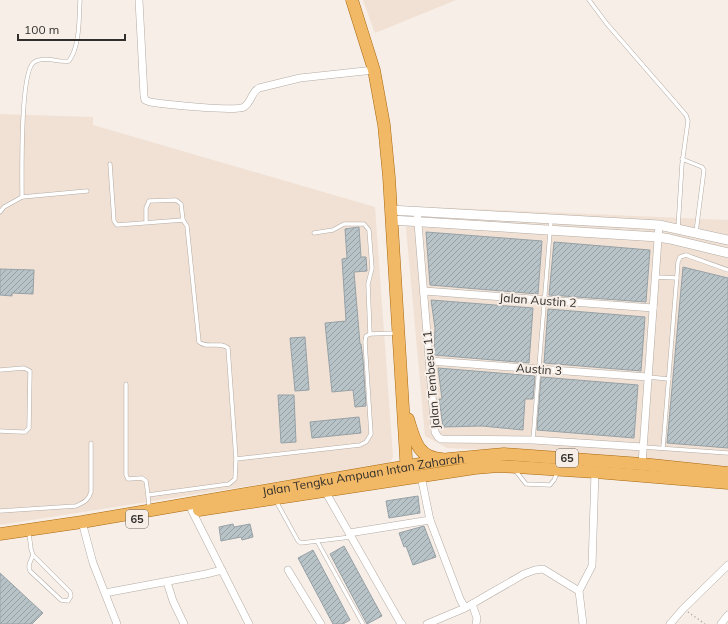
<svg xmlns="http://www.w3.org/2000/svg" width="728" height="624" viewBox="0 0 728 624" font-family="Mulish,sans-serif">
	<defs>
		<pattern id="building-hatch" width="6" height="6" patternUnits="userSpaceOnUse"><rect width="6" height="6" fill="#b8c3c8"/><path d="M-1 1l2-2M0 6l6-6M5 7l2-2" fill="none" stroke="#969fa3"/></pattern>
	</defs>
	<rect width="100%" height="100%" fill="#f7eee7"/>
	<g fill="#f0e1d4">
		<path d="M363,0H456L375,33Z"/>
		<path d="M0,114L93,117V125L375,207L393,457L389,464L0,525Z"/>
		<path d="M404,206L728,220V470L525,451L447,448L425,436Z"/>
	</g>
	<g fill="url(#building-hatch)" stroke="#97a1a6">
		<path d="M359,227L361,257H366L367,271L354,272L360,344H361L363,360L366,406L355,407L353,390L332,392L325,323L346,321L342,259L347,258L345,229Z"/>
		<path d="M426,232L542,241L538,294L430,285Z"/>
		<path d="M554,242L650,250L646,302L549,295Z"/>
		<path d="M683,267L728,278V448L667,443Z"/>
		<path d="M0,269L34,270L33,294L12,293V296L0,295Z"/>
		<path d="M431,300L533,308L529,363L434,355L435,328Z"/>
		<path d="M548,309L645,317L641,371L544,363Z"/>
		<path d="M305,337L309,390L295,391L290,338Z"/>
		<path d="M438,368L535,376L533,399H525L523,430L482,426L443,427L439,399H442Z"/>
		<path d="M541,377L638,385L634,438L537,430Z"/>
		<path d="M278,395H294L296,442L281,443Z"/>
		<path d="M359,417L361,433L312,438L310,422Z"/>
		<path d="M418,496L420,513L389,518L386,501Z"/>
		<path d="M233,524L234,527L250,524L253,537L242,540L241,537L221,541L219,527Z"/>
		<path d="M424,526L436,557L413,565L406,546L404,547L399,533Z"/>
		<path d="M344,546L382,616L367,624L330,554Z"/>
		<path d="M313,550L350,620L343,624H333L298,558Z"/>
		<path d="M0,573L43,613L32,624H0Z"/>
	</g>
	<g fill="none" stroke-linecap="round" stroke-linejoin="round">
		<defs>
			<g id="service">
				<path d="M589,0L607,24L686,115L688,121L682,164L678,228"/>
				<path d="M682,159L702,167L704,170L696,232"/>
				<path d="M110,164L114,221L117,225L183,220L187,226L199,342C207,349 220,341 228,348L236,459L360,445L366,442L371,434L365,342L366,336L370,334L397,333"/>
				<path d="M22,197C22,175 20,76 33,63C41,55 59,63 69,61C80,46 79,18 80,0"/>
				<path d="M0,212L4,207L22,197L87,191"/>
				<path d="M146,222V208L149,201L176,200L181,204L183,220"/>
				<path d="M314,233L333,230L344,224H364L369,230L372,268L368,284L370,334"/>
				<path d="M655,277L677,278"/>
				<path d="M0,370L24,368L30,371L29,428L25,432H21L0,431"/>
				<path d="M648,377L669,379"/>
				<path d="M126,384V475L128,479L142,478L146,481L148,495"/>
				<path d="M533,440L551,220"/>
				<path d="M643,447L728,453"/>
				<path d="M663,448L678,262L680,257L686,255L728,270"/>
				<path d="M515,470L526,484L550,485L554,480L557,473"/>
				<path d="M276,501L298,541L301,543L351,537"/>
				<path d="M149,509L148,495L229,484L235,479L236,459"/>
				<path d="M0,511L76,506C84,502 88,501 91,492V443"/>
				<path d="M29,533L31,549L33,555L70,592L71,596L68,601L61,600L30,571C27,565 31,561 33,555"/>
				<path d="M317,541L363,624"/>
			</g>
			<g id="minor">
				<path d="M139,0L144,96L145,100L150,102C164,104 235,112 244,107C252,102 251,92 259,88L300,78L374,70"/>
				<path d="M417,211L435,432L438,437L441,439L533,440L643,447"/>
				<path d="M424,291L653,308"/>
				<path d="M430,361L648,377"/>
				<path d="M642,464L659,225"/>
				<path d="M421,476L430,520L460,599L465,608"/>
				<path d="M325,491L400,622L402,624"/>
				<path d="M190,503L192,511L249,624"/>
				<path d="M82,522L93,563L117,624"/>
				<path d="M349,533L430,520"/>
				<path d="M288,570L321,624"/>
				<path d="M167,582L173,601L184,624"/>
				<path d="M105,593L206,574L222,570"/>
				<path d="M472,604L477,618L476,624"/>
				<path d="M427,624L465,608L524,574L535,570L543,569L579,591"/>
				<path d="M583,624L579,591L592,566L595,472"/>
				<path d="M670,624L683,609L728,565"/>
				<path d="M721,624L728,615"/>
			</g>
			<g id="tertiary">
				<path d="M390,210L659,225L728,240"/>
				<path d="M391,220L658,237L670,239L728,253"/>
			</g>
			<g id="primary">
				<path d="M352,0L374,70L384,125L389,177L407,474"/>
				<path d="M408,419C414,438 417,458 442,459"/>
				<path d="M199,510L475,468L499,466L595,472L728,483"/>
				<path id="s1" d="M0,534L82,522L449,459L504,454L642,464L728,473"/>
			</g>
		</defs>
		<use href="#service" stroke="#b3aba4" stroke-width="4.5"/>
		<use href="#minor" stroke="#b3aba4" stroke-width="8"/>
		<use href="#tertiary" stroke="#b3aba4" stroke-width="10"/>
		<use href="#primary" stroke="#a8690f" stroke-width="13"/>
		<path stroke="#a69f9a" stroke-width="1.5" stroke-dasharray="1 3" stroke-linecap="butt" d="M688,612L705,624"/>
		<use href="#service" stroke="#fff" stroke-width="3.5"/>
		<use href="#minor" stroke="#fff" stroke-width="7"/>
		<use href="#tertiary" stroke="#fff" stroke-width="9"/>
		<use href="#primary" stroke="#f1b866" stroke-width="12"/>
	</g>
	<g text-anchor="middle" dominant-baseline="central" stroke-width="4" stroke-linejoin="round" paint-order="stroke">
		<g fill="#f7eee7" stroke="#6c6863" stroke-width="1">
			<rect x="556" y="449" width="22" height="18" rx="3"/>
			<rect x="126" y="510" width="22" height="18" rx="3"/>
		</g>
		<g font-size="11" font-weight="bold" fill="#312e2b">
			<text x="567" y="458">65</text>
			<text x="137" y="519">65</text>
		</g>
		<g font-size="12" fill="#312e2b" stroke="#f7eee7">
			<text transform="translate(538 300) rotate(4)">Jalan Austin 2</text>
			<text transform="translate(539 369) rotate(4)">Austin 3</text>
			<text transform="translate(431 380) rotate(-95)">Jalan Tembesu 11</text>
			<text stroke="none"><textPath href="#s1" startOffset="368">Jalan Tengku Ampuan Intan Zaharah</textPath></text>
		</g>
	</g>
	<path d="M18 34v6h107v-6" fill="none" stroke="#312e2b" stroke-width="2"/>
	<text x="24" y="34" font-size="12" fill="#312e2b" stroke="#f7eee7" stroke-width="3" paint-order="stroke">100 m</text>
</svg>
